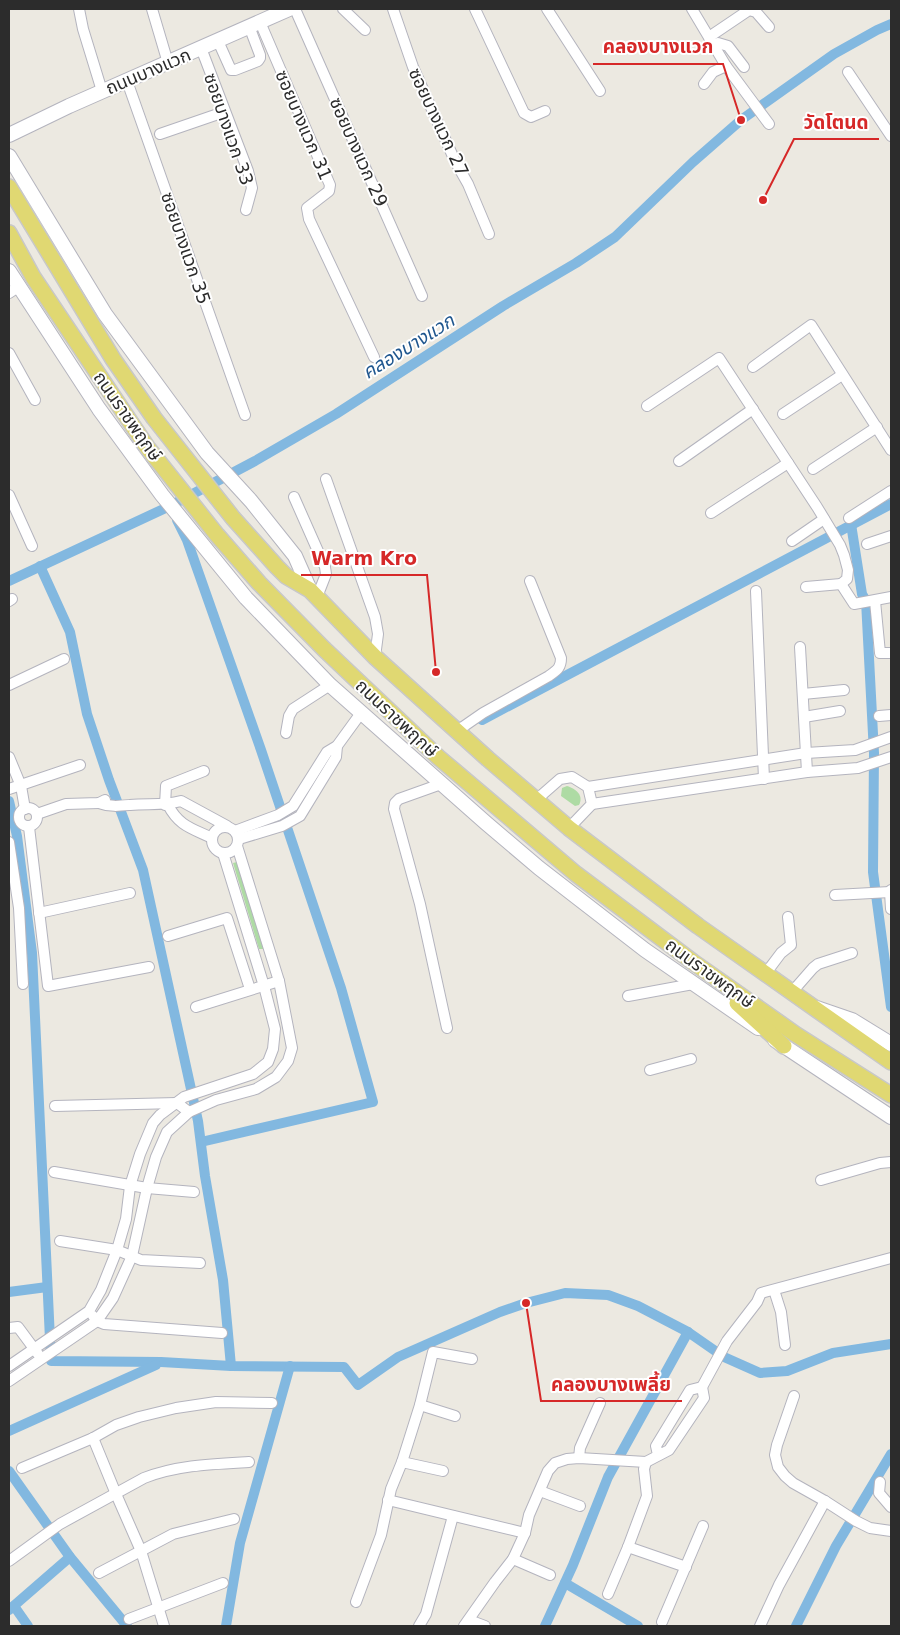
<svg xmlns="http://www.w3.org/2000/svg" width="900" height="1635" viewBox="0 0 900 1635" font-family="'DejaVu Sans','Noto Sans Thai',sans-serif">
	<rect width="100%" height="100%" fill="#ece9e1"/>
	<g fill="#aedba4">
		<path d="M567,786C576,789 584,795 579,805L575,806L561,796L562,788Z"/>
		<path d="M237,862L265,949H259L233,863Z"/>
	</g>
	<g fill="none" stroke-linecap="round" stroke-linejoin="round">
		<g stroke="#82b8e0" stroke-width="10">
			<path d="M177,520L187,540L261,750L341,988L373,1102L201,1142"/>
			<path d="M851,524L862,594L866,601L874,753L873,872L891,1007"/>
			<path d="M40,566L70,632L87,714L109,780L143,870L198,1121L205,1176L223,1280L231,1366"/>
			<path d="M9,581L170,506L255,461L336,414L503,306L576,263L615,237L693,162L741,120L834,54L877,30L891,24"/>
			<path d="M482,720L891,504"/>
			<path d="M9,801L17,836L32,953L51,1361L161,1362L231,1366L344,1367L358,1385L398,1357L500,1312L526,1303L565,1293L608,1295L638,1306L688,1332L724,1357L760,1373L787,1371L833,1353L891,1344"/>
			<path d="M9,1292L47,1287"/>
			<path d="M9,1431L156,1365"/>
			<path d="M9,1471L70,1557L127,1626"/>
			<path d="M565,1583L638,1626"/>
			<path d="M14,1606L28,1626"/>
			<path d="M9,1610L70,1557"/>
			<path d="M226,1626L240,1543L290,1366"/>
			<path d="M545,1626L573,1565L608,1477L688,1332"/>
			<path d="M796,1626L836,1546L891,1454"/>
		</g>
		<defs>
			<g id="minor">
				<path d="M79,9L83,29L102,91"/>
				<path d="M152,9L168,63"/>
				<path d="M295,9L422,296"/>
				<path d="M343,9L365,30"/>
				<path d="M393,9L413,67L455,161L468,184L489,234"/>
				<path d="M475,9L524,113L531,117L545,111"/>
				<path d="M547,9L600,91"/>
				<path d="M692,9L726,66L769,124"/>
				<path d="M260,22L330,185L329,191L307,208L309,219L374,357"/>
				<path d="M709,37L749,10L756,12L769,27"/>
				<path d="M218,41L231,70H235L258,61L260,58V55L249,26"/>
				<path d="M714,46L718,43L728,46L744,67"/>
				<path d="M201,48L248,171L252,188L246,210"/>
				<path d="M848,72L891,136"/>
				<path d="M127,81L245,415"/>
				<path d="M704,84L713,72L726,66"/>
				<path d="M160,134L224,112"/>
				<path d="M9,293L18,287"/>
				<path d="M9,353L35,400"/>
				<path d="M753,367L811,325L891,450"/>
				<path d="M647,406L719,358L817,507L840,545L844,555L848,570L847,579L841,584L854,604L891,597"/>
				<path d="M783,414L842,375"/>
				<path d="M679,461L753,409"/>
				<path d="M813,469L877,427"/>
				<path d="M326,479L375,617L378,634L375,657"/>
				<path d="M9,495L32,546"/>
				<path d="M294,497L325,567L326,574L317,597"/>
				<path d="M711,513L788,463"/>
				<path d="M849,518L891,491"/>
				<path d="M792,541L824,519"/>
				<path d="M867,544L891,536"/>
				<path d="M806,587L841,584"/>
				<path d="M756,591L764,779"/>
				<path d="M9,601L12,599"/>
				<path d="M875,601L880,653H891"/>
				<path d="M800,647L807,772"/>
				<path d="M9,685L64,659"/>
				<path d="M803,694L844,690"/>
				<path d="M879,716L891,715"/>
				<path d="M804,717L840,711"/>
				<path d="M457,731L483,713L549,676C557,670 561,668 561,658L530,581"/>
				<path d="M286,733L289,716L293,709L330,685"/>
				<path d="M9,757L21,786L25,809"/>
				<path d="M441,784L399,799L395,803L394,809L420,904L447,1028"/>
				<path d="M588,787L806,753L855,750L891,737"/>
				<path d="M9,789L80,765"/>
				<path d="M536,800L560,779L572,777L588,787L592,804L569,828"/>
				<path d="M99,803C110,807 119,806 130,805C147,803 163,806 181,801L227,826"/>
				<path d="M592,804L807,772L858,768L891,757"/>
				<path d="M165,805L166,786L204,771"/>
				<path d="M168,805C179,826 191,828 212,838"/>
				<circle cx="28" cy="817" r="9"/>
				<path d="M37,814L66,804L99,803L105,800"/>
				<circle cx="225" cy="840" r="13"/>
				<path d="M29,827L48,986L149,967"/>
				<path d="M235,831L278,815L293,806L327,752L337,746L361,713"/>
				<path d="M239,839L282,826L300,816L336,757L337,746"/>
				<path d="M9,842L19,908L23,984"/>
				<path d="M891,890L890,892L891,909"/>
				<path d="M835,895L890,892"/>
				<path d="M39,913L130,893"/>
				<path d="M168,936L227,918L250,989"/>
				<path d="M766,973L781,953L791,945L788,917"/>
				<path d="M792,992L813,968L818,964L852,953"/>
				<path d="M628,996L693,984"/>
				<path d="M196,1007L279,981"/>
				<path d="M650,1070L691,1059"/>
				<path d="M55,1106L177,1103L189,1112"/>
				<path d="M54,1172L147,1188L194,1192"/>
				<path d="M821,1180L880,1163L891,1162"/>
				<path d="M60,1241L117,1250L141,1260L200,1263"/>
				<path d="M774,1290L781,1312L785,1345"/>
				<path d="M93,1316L97,1321L104,1324L222,1333"/>
				<path d="M9,1328L18,1327L38,1354"/>
				<path d="M9,1366L89,1311L101,1290L117,1250L126,1219L130,1186L140,1154L153,1123L160,1115L184,1097L253,1074L268,1062L273,1049L275,1029L264,986L223,853"/>
				<path d="M9,1381L97,1321L113,1298L132,1256L147,1188L156,1157L167,1132L189,1112L216,1100L256,1089L276,1077L288,1061L292,1048L279,981L237,846"/>
				<path d="M702,1387L727,1341L757,1302L761,1293L891,1258"/>
				<path d="M794,1396L777,1445L775,1455L778,1467L785,1476L793,1483L825,1501L856,1521L870,1528L891,1531"/>
				<path d="M420,1405L455,1416"/>
				<path d="M93,1438L116,1494L141,1551L164,1626"/>
				<path d="M579,1458L580,1448L600,1403"/>
				<path d="M402,1462L443,1471"/>
				<path d="M22,1468L93,1438L116,1425L139,1417L176,1408L216,1402L272,1403"/>
				<path d="M880,1482L879,1493L891,1507"/>
				<path d="M540,1491L580,1506"/>
				<path d="M388,1500L525,1533"/>
				<path d="M628,1547L686,1567"/>
				<path d="M513,1559L550,1575"/>
				<path d="M9,1561L60,1524L144,1478C177,1465 213,1464 249,1462"/>
				<path d="M99,1573L173,1534L234,1519"/>
				<path d="M608,1594L628,1547L647,1496L644,1469L646,1462"/>
				<path d="M356,1602L381,1535L391,1489L402,1462L420,1405L433,1352L472,1359"/>
				<path d="M129,1619L223,1583"/>
				<path d="M469,1620L485,1626"/>
				<path d="M662,1622L703,1526"/>
				<path d="M419,1626L426,1614L453,1516"/>
				<path d="M464,1626L495,1582L513,1559L525,1533L529,1515L548,1471L555,1463L567,1459L579,1458L646,1462L669,1450L704,1398L702,1387L690,1390L656,1446L658,1455"/>
				<path d="M760,1626L779,1585L825,1501"/>
			</g>
			<g id="secondary">
				<path d="M9,135L69,106L289,9"/>
				<path d="M9,156L105,314L207,453L251,501L295,556L310,590"/>
				<path d="M9,271L99,409L162,495L246,598L330,685L486,823L539,868L645,950L758,1028"/>
				<path d="M817,1008L852,1020L891,1044"/>
				<path d="M775,1040L891,1117"/>
			</g>
			<g id="primary">
				<path d="M9,187L113,359L154,418L233,518L277,567L286,576L310,590L375,657L488,759L569,828L698,926L891,1062"/>
				<path d="M9,233L33,277L147,447L217,535L259,583L324,649L438,757L576,874L693,962L795,1034L891,1095"/>
				<path d="M737,1003L784,1046"/>
			</g>
		</defs>
		<use href="#minor" stroke="#b4b4be" stroke-width="12"/>
		<use href="#secondary" stroke="#b4b4be" stroke-width="16"/>
		<use href="#primary" stroke="#c8c8c8" stroke-width="18"/>
		<use href="#minor" stroke="#fff" stroke-width="10"/>
		<use href="#secondary" stroke="#fff" stroke-width="14"/>
		<use href="#primary" stroke="#e0d872" stroke-width="15"/>
	</g>
	<g text-anchor="middle" dominant-baseline="central" stroke-width="4" stroke-linejoin="round" paint-order="stroke">
		<g font-size="18" fill="#2c2c2c" stroke="#fff">
			<text transform="translate(148 71) rotate(-23)">ถนนบางแวก</text>
			<text transform="translate(439 122) rotate(65)">ซอยบางแวก 27</text>
			<text transform="translate(304 125) rotate(67)">ซอยบางแวก 31</text>
			<text transform="translate(229 129) rotate(71)">ซอยบางแวก 33</text>
			<text transform="translate(359 152) rotate(66)">ซอยบางแวก 29</text>
			<text transform="translate(186 248) rotate(71)">ซอยบางแวก 35</text>
			<text transform="translate(128 416) rotate(55)">ถนนราชพฤกษ์</text>
			<text transform="translate(397 718) rotate(43)">ถนนราชพฤกษ์</text>
			<text transform="translate(710 973) rotate(36)">ถนนราชพฤกษ์</text>
		</g>
		<g font-size="19" font-style="italic" fill="#1f568e" stroke="#fff">
			<text transform="translate(408 346) rotate(-32)">คลองบางแวก</text>
		</g>
	</g>
	<path fill="none" stroke="#d62828" stroke-width="2" d="M741 120L723 64H593M763 200L794 139H879M436 672L427 575H301M526 1303L541 1401H682"/>
	<g fill="#d62828" stroke="#fff" stroke-width="2">
		<circle cx="741" cy="120" r="5"/>
		<circle cx="763" cy="200" r="5"/>
		<circle cx="436" cy="672" r="5"/>
		<circle cx="526" cy="1303" r="5"/>
	</g>
	<g font-size="19" text-anchor="middle" font-weight="bold" fill="#d62828" stroke="#fff" stroke-width="4" stroke-linejoin="round" paint-order="stroke">
		<text x="658" y="53">คลองบางแวก</text>
		<text x="836" y="129">วัดโตนด</text>
		<text x="364" y="565">Warm Kro</text>
		<text x="611" y="1391">คลองบางเพลี้ย</text>
	</g>
	<rect width="900" height="1635" fill="none" stroke="#2c2c2c" stroke-width="20"/>
</svg>
